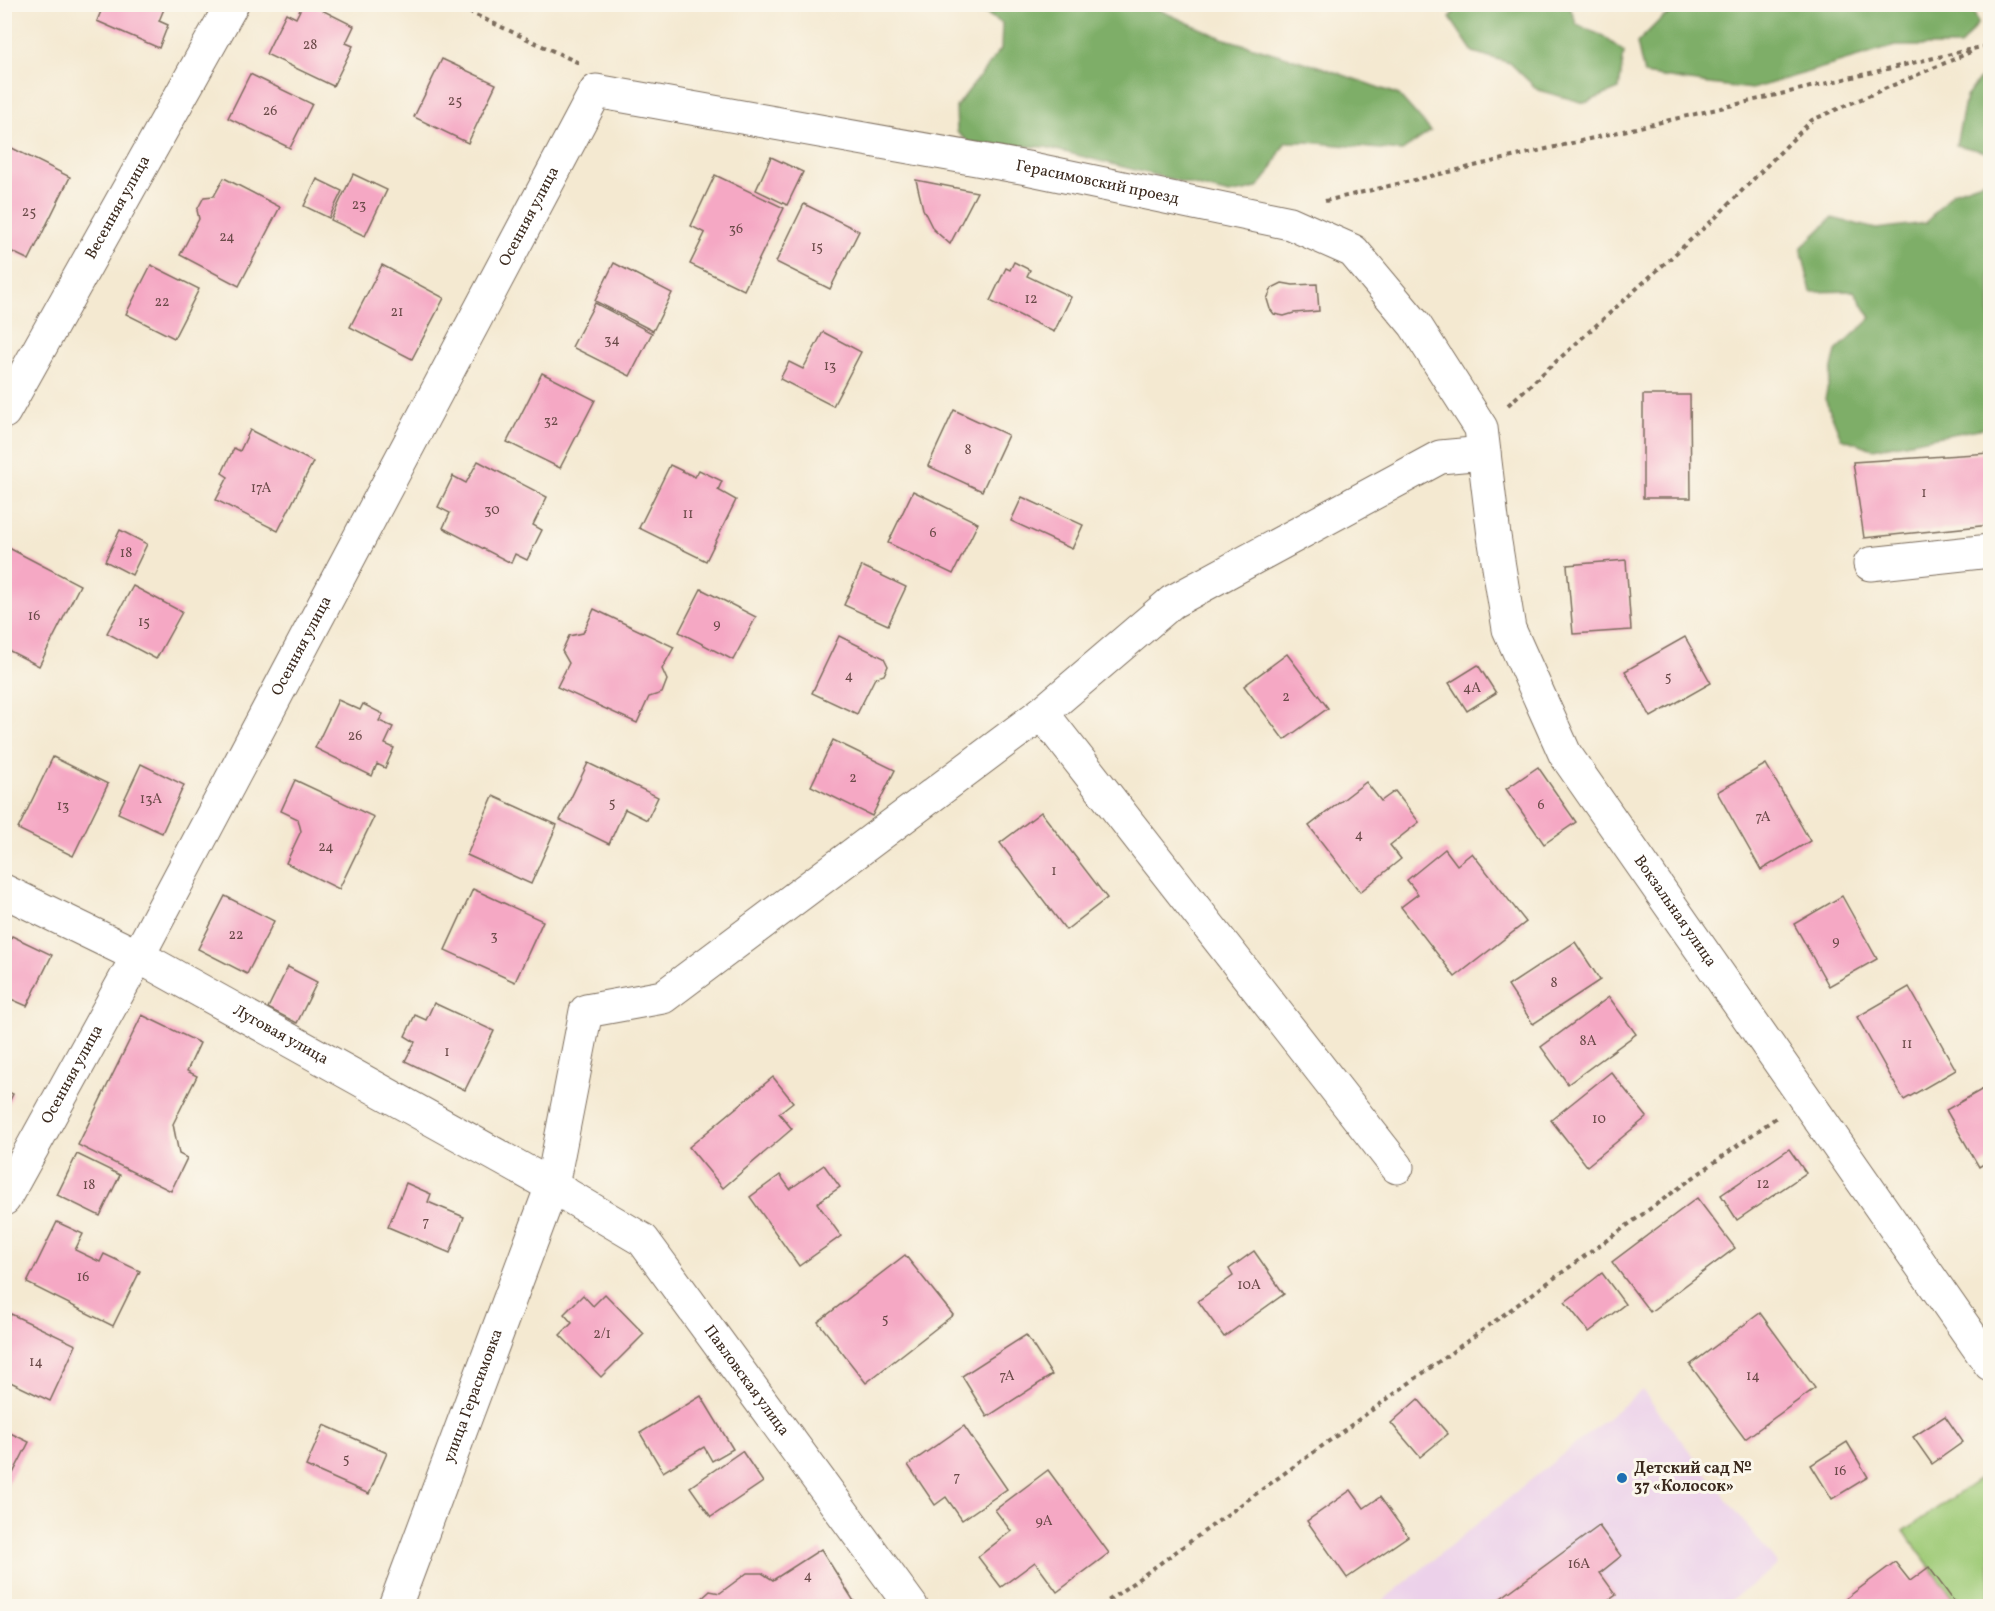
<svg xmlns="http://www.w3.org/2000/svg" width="1995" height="1611" viewBox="0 0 1995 1611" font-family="Vollkorn,serif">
	<rect width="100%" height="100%" fill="#fbf7ec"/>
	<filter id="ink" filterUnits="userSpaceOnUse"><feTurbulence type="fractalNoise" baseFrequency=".0167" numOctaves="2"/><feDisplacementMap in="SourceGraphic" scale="12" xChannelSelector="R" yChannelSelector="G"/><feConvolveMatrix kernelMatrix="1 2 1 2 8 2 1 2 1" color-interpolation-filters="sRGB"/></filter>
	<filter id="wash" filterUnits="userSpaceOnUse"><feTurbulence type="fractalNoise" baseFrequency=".008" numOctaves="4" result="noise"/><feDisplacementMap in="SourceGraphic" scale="24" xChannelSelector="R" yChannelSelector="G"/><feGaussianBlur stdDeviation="1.35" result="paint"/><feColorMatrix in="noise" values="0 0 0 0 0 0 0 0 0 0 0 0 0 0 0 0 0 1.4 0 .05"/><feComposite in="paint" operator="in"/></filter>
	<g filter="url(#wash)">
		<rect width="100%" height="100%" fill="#f4e9d1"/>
		<path fill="#ecd1ea" d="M1642,1390L1778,1565L1723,1606H1376Z"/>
		<path fill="#9eca76" stroke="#6c7a4a" stroke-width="1.5" d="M1990,1472V1606H1958L1904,1531Z"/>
		<g fill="#7eae67" stroke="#5c6c42" stroke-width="1.5">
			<path d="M933,5H1148L1222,38L1321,67L1399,95L1431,131L1402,151L1307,142H1286C1276,156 1271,176 1257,187C1250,191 1237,192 1229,194L1045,147L971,144L957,132L956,107L1001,49L1002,23L978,9L944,12Z"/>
			<path d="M1458,5H1569L1577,25L1603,36L1624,52L1619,89L1585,103L1538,90L1510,63L1473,52L1450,18Z"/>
			<path d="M1691,5H1971L1978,23L1960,46H1895L1752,89L1709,84L1644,74L1637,43L1662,18Z"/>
			<path d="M1990,65V153L1956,145L1966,97Z"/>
			<path d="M1990,179V427L1873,449L1841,438L1825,399L1836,351L1871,318L1854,291L1811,292L1801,248L1832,218L1876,229L1926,223L1953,192Z"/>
		</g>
		<g id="blocks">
			<g fill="#f5a8c4">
				<path d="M104,4H166L159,21L168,25L159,48L97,21Z"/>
				<path d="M303,4H310L354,26L346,43L353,46L333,86L266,54L286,13L296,18Z"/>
				<path d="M442,59L496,84L468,143L414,117Z"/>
				<path d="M250,74L312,104L290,148L228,118Z"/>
				<path d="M4,144L70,177L29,260L4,248Z"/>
				<path d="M771,157L803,172L787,205L756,190Z"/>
				<path d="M353,174L387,190L365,236L331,220Z"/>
				<path d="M715,175L784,208L744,290L690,264L705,233L691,226Z"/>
				<path d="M224,178L280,207L239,286L180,255L199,219L197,210L204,197L214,196Z"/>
				<path d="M317,179L342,191L329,218L304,206Z"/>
				<path d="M916,180L977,192L950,244L933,229L923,209Z"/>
				<path d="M804,204L859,231L830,289L776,262Z"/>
				<path d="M1014,262L1030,270L1027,276L1071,297L1054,332L990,301L1006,268L1010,270Z"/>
				<path d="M614,263L672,293L653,331L595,301Z"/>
				<path d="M151,265L199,289L174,338L126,314Z"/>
				<path d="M382,265L444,298L412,359L350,327Z"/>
				<path d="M1282,283L1293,285L1317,284L1319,311L1294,313L1284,316L1274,314L1270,309L1267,299L1272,288Z"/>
				<path d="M595,303L652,333L630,376L572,347Z"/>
				<path d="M823,332L861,352L833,406L780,379L789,362L803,369Z"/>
				<path d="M542,373L595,400L560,468L507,442Z"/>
				<path d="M1643,395H1690L1691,498H1643Z"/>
				<path d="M954,410L1008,435L982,491L928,466Z"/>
				<path d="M250,430L313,462L278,531L216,500L228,477L222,473L234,448L240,451Z"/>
				<path d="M1990,453V525L1864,538L1853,462Z"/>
				<path d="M478,461L547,497L533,525L542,530L527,560L515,554L511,563L443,528L450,513L438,507L453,476L466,483Z"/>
				<path d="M670,465L695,477L699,470L722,481L718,490L736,500L706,561L639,528Z"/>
				<path d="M913,491L978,523L953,574L888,543Z"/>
				<path d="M1022,497L1083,525L1072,549L1011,521Z"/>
				<path d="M120,530L147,544L132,575L105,561Z"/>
				<path d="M7,547L80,585L39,666L4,648V551Z"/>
				<path d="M1626,560L1631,630L1573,634L1567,565Z"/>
				<path d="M862,566L906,587L888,625L844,605Z"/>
				<path d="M133,586L182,612L156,659L107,633Z"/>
				<path d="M701,589L756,617L733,660L679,632Z"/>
				<path d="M594,609L674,647L662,669L667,680L662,693L649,697L637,723L557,687L569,663L562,651L569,636L583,633Z"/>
				<path d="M839,636L884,658L888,666L884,675L875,678L857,714L812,693Z"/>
				<path d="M1685,637L1711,683L1651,717L1625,671Z"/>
				<path d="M1287,654L1328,708L1284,740L1244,686Z"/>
				<path d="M1478,665L1496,693L1467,711L1449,683Z"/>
				<path d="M338,700L360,710L363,704L383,714L379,721L393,727L385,744L394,748L385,768L377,764L372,776L315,748Z"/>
				<path d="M833,740L895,770L872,816L811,786Z"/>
				<path d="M53,757L108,784L73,856L18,829Z"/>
				<path d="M588,763L658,797L647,820L625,809L609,844L560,820Z"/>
				<path d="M141,764L184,785L162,833L118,813Z"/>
				<path d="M1766,764L1810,841L1761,870L1717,792Z"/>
				<path d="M1538,767L1576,822L1544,844L1506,789Z"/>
				<path d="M295,780L374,817L339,889L286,863L301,831L298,819L281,811Z"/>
				<path d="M1366,782L1381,801L1395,791L1419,822L1390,845L1401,859L1360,892L1309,826Z"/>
				<path d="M493,796L557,825L531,884L467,855Z"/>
				<path d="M1041,812L1107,898L1066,930L1000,843Z"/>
				<path d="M1445,849L1457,865L1472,853L1526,922L1455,977L1401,907L1418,894L1407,880Z"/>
				<path d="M473,889L543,921L515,982L445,950Z"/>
				<path d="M225,896L274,921L247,974L198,949Z"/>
				<path d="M1842,896L1877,959L1829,986L1794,924Z"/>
				<path d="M12,936L52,955L27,1006L4,996V952Z"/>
				<path d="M1575,942L1600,980L1533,1024L1508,986Z"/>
				<path d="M288,967L317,982L297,1023L268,1008Z"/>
				<path d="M1909,987L1956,1070L1904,1100L1857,1017Z"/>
				<path d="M1609,997L1636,1034L1568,1084L1541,1047Z"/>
				<path d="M434,1003L494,1031L465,1090L405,1061L415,1042L405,1036L415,1015L426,1020Z"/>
				<path d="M142,1015L200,1043L187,1071L197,1076L173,1124L179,1154L187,1158L171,1191L78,1145Z"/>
				<path d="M1611,1072L1647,1117L1587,1166L1551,1120Z"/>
				<path d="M773,1077L793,1102L779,1113L792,1129L723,1188L689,1147Z"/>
				<path d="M1990,1085V1160L1979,1167L1946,1110Z"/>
				<path d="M4,1090L13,1094L4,1112Z"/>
				<path d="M1789,1149L1806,1173L1737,1220L1721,1195Z"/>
				<path d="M77,1154L120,1175L100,1216L57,1195Z"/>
				<path d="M824,1165L840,1187L817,1203L841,1236L799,1266L750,1197L780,1175L790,1189Z"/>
				<path d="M406,1183L431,1194L428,1202L464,1217L450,1253L388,1227Z"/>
				<path d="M1697,1198L1735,1248L1650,1312L1612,1262Z"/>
				<path d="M57,1222L83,1234L75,1250L100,1262L104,1254L140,1271L113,1326L27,1283Z"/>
				<path d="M1254,1251L1284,1294L1224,1337L1198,1301L1233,1276L1229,1269Z"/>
				<path d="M905,1255L953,1315L866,1383L818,1322Z"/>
				<path d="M1602,1273L1625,1304L1589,1332L1565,1302Z"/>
				<path d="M605,1294L644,1334L601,1377L560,1335L572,1323L564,1314L583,1295L593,1306Z"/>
				<path d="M1760,1313L1815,1388L1745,1439L1690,1365Z"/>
				<path d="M11,1314L76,1345L50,1401L4,1379V1329Z"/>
				<path d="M1026,1335L1052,1375L987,1417L962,1376Z"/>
				<path d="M701,1396L733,1449L712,1461L704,1447L663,1472L640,1433Z"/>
				<path d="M1418,1399L1448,1434L1420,1457L1391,1423Z"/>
				<path d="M1945,1416L1963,1442L1932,1464L1913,1437Z"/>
				<path d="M324,1425L387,1453L369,1494L306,1466Z"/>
				<path d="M964,1426L1007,1489L962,1520L946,1497L935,1505L908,1465Z"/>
				<path d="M4,1430L29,1442L4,1491Z"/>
				<path d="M1847,1442L1868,1477L1832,1499L1811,1465Z"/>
				<path d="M742,1451L763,1482L711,1517L690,1487Z"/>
				<path d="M1048,1470L1109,1553L1057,1592L1035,1562L1001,1587L978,1557L1011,1531L995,1510Z"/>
				<path d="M1351,1490L1364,1508L1380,1497L1408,1536L1347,1578L1307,1521Z"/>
				<path d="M1599,1526L1621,1556L1600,1573L1616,1595L1601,1606H1490Z"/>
				<path d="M821,1549L857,1606H701L699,1601L710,1591L720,1593L747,1573H762L773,1580Z"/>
				<path d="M1895,1562L1910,1581L1929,1567L1956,1604L1952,1606H1836Z"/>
			</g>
		</g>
	</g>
	<g filter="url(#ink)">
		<use href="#blocks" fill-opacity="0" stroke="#7c6d5d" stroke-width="1.5"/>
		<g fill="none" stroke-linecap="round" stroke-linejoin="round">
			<defs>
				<g id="minor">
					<path id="s1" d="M4,412L232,4"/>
					<path d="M1870,564L1990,551"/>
					<path d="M1042,713L1397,1167"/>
					<path id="s2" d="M4,891L138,956L552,1186L643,1240L911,1606"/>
					<path id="s3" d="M4,1199L138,956L596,91L1027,168L1290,223L1353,251L1415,325L1481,428L1484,453"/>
					<path id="s4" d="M395,1606L552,1186L586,1011L663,997L1042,713L1172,602L1440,457L1484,453L1494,536L1509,629L1565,754L1990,1364"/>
				</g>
			</defs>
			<use href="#minor" stroke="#7c6d5d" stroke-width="35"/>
			<g stroke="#7c6d5d" stroke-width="4" stroke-dasharray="4.5 4.5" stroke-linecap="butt">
				<path d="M452,4L579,63"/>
				<path d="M1325,201L1985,46"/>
				<path d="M1508,405L1716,217L1812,120L1973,51"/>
				<path d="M1101,1606L1777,1117"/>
			</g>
			<use href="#minor" stroke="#fff" stroke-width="33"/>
		</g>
	</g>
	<circle fill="#1f6fb2" stroke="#fbf7ec" stroke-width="2" cx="1622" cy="1478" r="6"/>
	<g text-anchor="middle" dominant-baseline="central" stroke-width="6" stroke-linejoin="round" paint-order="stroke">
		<g font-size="14" fill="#6a4a48">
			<text x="310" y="45">28</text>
			<text x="455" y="101">25</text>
			<text x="270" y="111">26</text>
			<text x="359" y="205">23</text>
			<text x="29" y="212">25</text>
			<text x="736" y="229">36</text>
			<text x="227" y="237">24</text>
			<text x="817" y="247">15</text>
			<text x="1031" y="299">12</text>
			<text x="162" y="302">22</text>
			<text x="397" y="312">21</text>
			<text x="612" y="340">34</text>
			<text x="830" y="366">13</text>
			<text x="551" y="421">32</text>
			<text x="968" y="450">8</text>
			<text x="261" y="488">17А</text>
			<text x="1924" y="493">1</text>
			<text x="492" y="510">30</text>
			<text x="688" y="514">11</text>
			<text x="933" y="533">6</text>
			<text x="126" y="553">18</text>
			<text x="34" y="616">16</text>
			<text x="144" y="622">15</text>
			<text x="717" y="624">9</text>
			<text x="849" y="676">4</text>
			<text x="1668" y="677">5</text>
			<text x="1472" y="688">4А</text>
			<text x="1286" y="697">2</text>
			<text x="355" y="736">26</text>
			<text x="853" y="778">2</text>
			<text x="151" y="799">13А</text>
			<text x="612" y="803">5</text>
			<text x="1541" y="805">6</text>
			<text x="63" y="806">13</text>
			<text x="1763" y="817">7А</text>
			<text x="1359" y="835">4</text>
			<text x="326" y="847">24</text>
			<text x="1054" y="871">1</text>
			<text x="236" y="935">22</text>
			<text x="494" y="936">3</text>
			<text x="1836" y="941">9</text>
			<text x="1554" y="983">8</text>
			<text x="1588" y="1041">8А</text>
			<text x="1907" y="1044">11</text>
			<text x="447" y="1052">1</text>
			<text x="1599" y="1119">10</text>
			<text x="1763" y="1184">12</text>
			<text x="89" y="1185">18</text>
			<text x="426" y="1222">7</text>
			<text x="83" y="1277">16</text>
			<text x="1249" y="1285">10А</text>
			<text x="885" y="1319">5</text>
			<text x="602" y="1334">2/1</text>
			<text x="36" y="1362">14</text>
			<text x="1007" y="1376">7А</text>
			<text x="1753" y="1376">14</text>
			<text x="346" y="1459">5</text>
			<text x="1840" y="1471">16</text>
			<text x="957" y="1477">7</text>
			<text x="1044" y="1521">9А</text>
			<text x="1579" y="1564">16А</text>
			<text x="808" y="1576">4</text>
		</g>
		<g font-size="16" fill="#3b2a1e" stroke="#fbf7ec">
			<text stroke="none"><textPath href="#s3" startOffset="1766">Герасимовский проезд</textPath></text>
			<text stroke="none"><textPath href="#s1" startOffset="234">Весенняя улица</textPath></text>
			<text stroke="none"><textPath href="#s3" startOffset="1114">Осенняя улица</textPath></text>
			<text stroke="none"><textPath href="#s3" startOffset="628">Осенняя улица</textPath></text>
			<text stroke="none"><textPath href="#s4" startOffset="2205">Вокзальная улица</textPath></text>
			<text stroke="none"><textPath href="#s2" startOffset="312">Луговая улица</textPath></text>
			<text stroke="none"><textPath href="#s3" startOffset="142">Осенняя улица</textPath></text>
			<text stroke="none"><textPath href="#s2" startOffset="903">Павловская улица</textPath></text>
			<text stroke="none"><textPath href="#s4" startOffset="224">улица Герасимовка</textPath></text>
		</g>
		<g font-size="16" font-weight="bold" fill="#3b2a1e" stroke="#fbf7ec" text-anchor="start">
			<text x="1634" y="1469">Детский сад №<tspan x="1634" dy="18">37 «Колосок»</tspan></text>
		</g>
	</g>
	<rect width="1995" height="1611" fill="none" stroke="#fbf7ec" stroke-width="24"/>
</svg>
